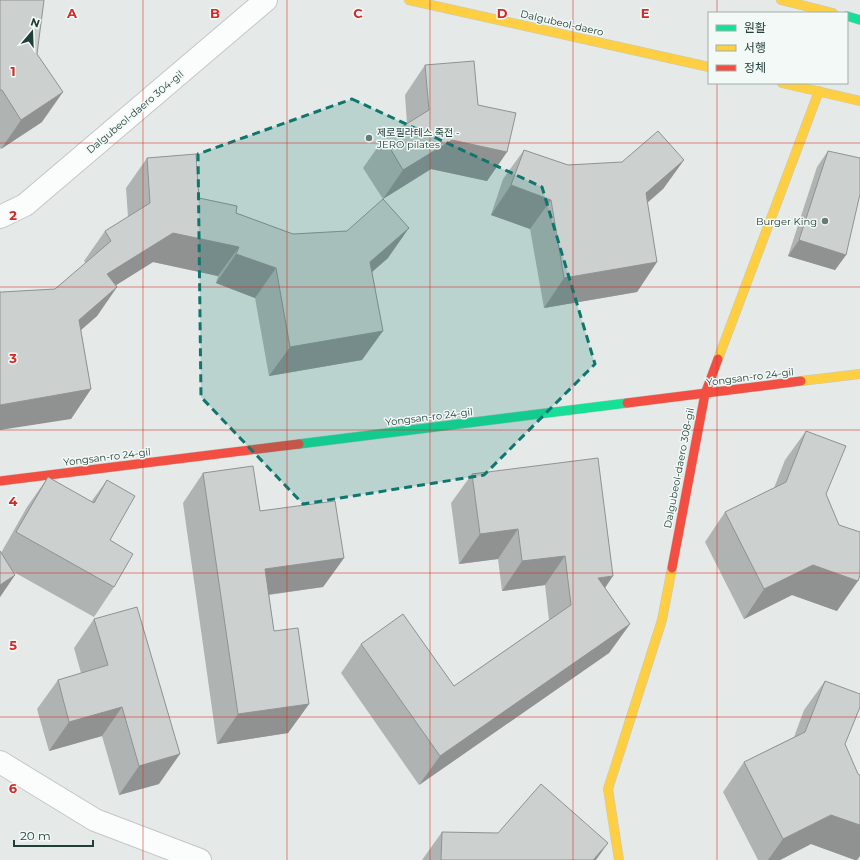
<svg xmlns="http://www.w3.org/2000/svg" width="860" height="860" viewBox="0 0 860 860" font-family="Montserrat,'Noto Sans KR',sans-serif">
	<rect width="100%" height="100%" fill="#e5eae8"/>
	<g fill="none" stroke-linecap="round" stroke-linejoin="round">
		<defs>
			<g id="street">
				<path d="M0,217L25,205L266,0"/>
				<path d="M0,762L95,820L200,860"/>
			</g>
			<g id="fast">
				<path d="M847,16L860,20"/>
				<path d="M299,444L627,403"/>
			</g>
			<g id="slow">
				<path d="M409,0L709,67"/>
				<path d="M781,0L833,13"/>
				<path d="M782,83L860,101"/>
				<path d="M718,359L819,91"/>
				<path d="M801,381L860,374"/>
				<path d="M619,860L608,789L662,620L672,568"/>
			</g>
			<g id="jam">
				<path d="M627,403L801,381"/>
				<path d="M0,481L299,444"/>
				<path d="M672,568L705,394L718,359"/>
			</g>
		</defs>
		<use href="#street" stroke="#c2c7c5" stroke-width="24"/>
		<use href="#fast" stroke="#c0c8c5" stroke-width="10"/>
		<use href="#slow" stroke="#c0c8c5" stroke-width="10"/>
		<use href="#jam" stroke="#c0c8c5" stroke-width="10"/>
		<use href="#street" stroke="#fbfcfc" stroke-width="22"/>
		<use href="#fast" stroke="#16e098" stroke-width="9"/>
		<use href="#slow" stroke="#ffcf43" stroke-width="9"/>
		<use href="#jam" stroke="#f24e42" stroke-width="9"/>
	</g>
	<g fill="#afb4b2">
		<path d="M0,0L37,54L42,122L1,149L0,148Z"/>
		<path d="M425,65L478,105L507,152L487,181L431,169L383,199L363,168L384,138L407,124L405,95Z"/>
		<path d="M524,150L568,165L684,160L663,189L647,203L657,262L637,292L544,308L530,229L491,215L503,179Z"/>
		<path d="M828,151L846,255L835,270L788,256L817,167Z"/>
		<path d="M147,158L199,198L236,213L293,234L388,258L372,272L362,360L269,376L255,298L216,283L218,276L153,262L116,285L117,287L97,316L81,330L91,389L71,419L2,292L55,289L86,263L84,261L105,231L128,217L126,188Z"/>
		<path d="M806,431L826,494L837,611L792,595L744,619L705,542L725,512L774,488L785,460Z"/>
		<path d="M203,473L260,511L344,558L323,587L269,595L274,631L309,704L288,733L217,744L183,503Z"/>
		<path d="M472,474L605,588L630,624L609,653L419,785L341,673L361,644L454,686L549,620L545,585L502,591L498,559L459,564L451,503Z"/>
		<path d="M48,477L91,502L107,480L110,540L114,587L94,617L12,571L15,575L0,597V551L1,553L27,507Z"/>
		<path d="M94,619L159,784L119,795L102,736L49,751L37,709L58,680L81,673L74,648Z"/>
		<path d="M825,681L845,744L860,856L857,860H855L811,844L780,860H758L723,792L744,762L794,737L804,710Z"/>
		<path d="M442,832L596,860H422Z"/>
	</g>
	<g fill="#8f9291">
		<path d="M63,92L42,122L1,149L21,120Z"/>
		<path d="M452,140L507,152L487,181L431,169L383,199L403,170Z"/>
		<path d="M684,160L663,189L625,222L646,193Z"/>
		<path d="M511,185L551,200L530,229L491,215Z"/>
		<path d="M409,228L388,258L350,291L370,262Z"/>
		<path d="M173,233L239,247L218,276L153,262L86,304L107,274Z"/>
		<path d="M799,240L846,255L835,270L788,256Z"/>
		<path d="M236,254L276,268L255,298L216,283Z"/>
		<path d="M657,262L637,292L544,308L564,278Z"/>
		<path d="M117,287L97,316L59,349L79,320Z"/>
		<path d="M383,331L362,360L269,376L290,347Z"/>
		<path d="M91,389L71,419L0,430V405Z"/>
		<path d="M518,529L498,559L459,564L480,534Z"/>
		<path d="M565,556L545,585L502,591L522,561Z"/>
		<path d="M344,558L323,587L244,598L265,569Z"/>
		<path d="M813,565L858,581L837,611L792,595L744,619L764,589Z"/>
		<path d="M15,575L0,597V585Z"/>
		<path d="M613,576L593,606L598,578Z"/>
		<path d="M630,624L609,653L419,785L440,756Z"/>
		<path d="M309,704L288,733L217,744L238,714Z"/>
		<path d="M122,707L102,736L49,751L69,722Z"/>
		<path d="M180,754L159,784L119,795L139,766Z"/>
		<path d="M831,815L860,825V856L857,860H855L811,844L780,860H768L783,839Z"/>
		<path d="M608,843L596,860H593Z"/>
	</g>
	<g fill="#ccd1cf" stroke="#8f9291">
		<path d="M0,0H44L37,54L63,92L21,120L2,90H0Z"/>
		<path d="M474,61L478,105L516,113L507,152L452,140L403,170L384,138L429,110L425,65Z"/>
		<path d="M658,131L684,160L646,193L657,262L564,278L551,200L511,185L524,150L568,165L622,162Z"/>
		<path d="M828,151L860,158V194L846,255L799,240Z"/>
		<path d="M196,154L199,198L237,206L236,213L293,234L347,231L383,199L409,228L370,262L383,331L290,347L276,268L236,254L239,247L173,233L107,274L117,287L79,320L91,389L0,405V292H2L55,289L111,241L105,231L150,203L147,158Z"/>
		<path d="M806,431L846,446L826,494L839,525L860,532V575L858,581L813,565L764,589L725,512L786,482Z"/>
		<path d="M598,458L613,576L598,578L630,624L440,756L361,644L403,614L454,686L571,605L565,556L522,561L518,529L480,534L472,474Z"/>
		<path d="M253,466L260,511L335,501L344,558L265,569L274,631L298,628L309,704L238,714L203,473Z"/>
		<path d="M48,477L94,503L107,480L135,496L110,540L133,554L114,587L16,532Z"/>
		<path d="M0,551L15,575L0,585Z"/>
		<path d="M137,607L180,754L139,766L122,707L69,722L58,680L108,665L94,619Z"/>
		<path d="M825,681L860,694V707L845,744L858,774L860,775V825L831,815L783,839L744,762L805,732Z"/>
		<path d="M541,784L608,843L593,860H441L442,832L498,833Z"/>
	</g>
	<path fill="#0f766e" fill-opacity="0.2" stroke="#0f766e" stroke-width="3" stroke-dasharray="8 5" stroke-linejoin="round" d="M352,99L542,187L595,364L484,475L303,504L201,397L198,154Z"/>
	<path fill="none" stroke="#d62828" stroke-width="1" stroke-opacity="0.55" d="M143,0V860M287,0V860M430,0V860M573,0V860M717,0V13M717,83V860M0,143H860M0,287H860M0,430H860M0,573H860M0,717H860"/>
	<g fill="#667b76" stroke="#f3f9f6" stroke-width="1.5">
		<circle cx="369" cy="138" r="4"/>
		<circle cx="825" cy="221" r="4"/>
	</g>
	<g text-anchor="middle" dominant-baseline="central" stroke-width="3" stroke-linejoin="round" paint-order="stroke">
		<g font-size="10" fill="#213f39" stroke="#f3f9f6">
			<text transform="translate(562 23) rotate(13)">Dalgubeol-daero</text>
			<text transform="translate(135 112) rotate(-40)">Dalgubeol-daero 304-gil</text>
			<text transform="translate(750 377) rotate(-7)">Yongsan-ro 24-gil</text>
			<text transform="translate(429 417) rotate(-7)">Yongsan-ro 24-gil</text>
			<text transform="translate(107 457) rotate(-7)">Yongsan-ro 24-gil</text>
			<text transform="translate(679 468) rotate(-79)">Dalgubeol-daero 308-gil</text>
		</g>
		<g font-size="10" fill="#213f39" stroke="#f3f9f6" text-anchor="start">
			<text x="377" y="132">제로필라테스 죽전 -<tspan x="377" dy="12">JERO pilates</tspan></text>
			<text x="817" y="221" text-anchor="end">Burger King</text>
		</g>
	</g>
	<g font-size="13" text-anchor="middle" font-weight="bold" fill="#d62828" stroke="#f3f9f6" stroke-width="3" stroke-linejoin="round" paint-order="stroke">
		<text x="72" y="18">A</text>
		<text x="215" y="18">B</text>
		<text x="358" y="18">C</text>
		<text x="502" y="18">D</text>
		<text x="645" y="18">E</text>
		<text x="13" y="76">1</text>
		<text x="13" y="220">2</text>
		<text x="13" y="363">3</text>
		<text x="13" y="506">4</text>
		<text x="13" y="650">5</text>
		<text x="13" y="793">6</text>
	</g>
	<rect x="708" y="12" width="140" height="72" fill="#f3f9f6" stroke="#9fafaa"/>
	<rect x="716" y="25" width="20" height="6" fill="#16e098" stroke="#9fafaa"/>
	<text x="744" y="32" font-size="12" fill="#213f39">원활</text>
	<rect x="716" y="45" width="20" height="6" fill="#ffcf43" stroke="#9fafaa"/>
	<text x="744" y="52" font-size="12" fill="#213f39">서행</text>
	<rect x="716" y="65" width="20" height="6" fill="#f24e42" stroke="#9fafaa"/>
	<text x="744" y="72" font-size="12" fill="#213f39">정체</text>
	<g transform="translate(32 32) rotate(19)" stroke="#f3f9f6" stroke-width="3" paint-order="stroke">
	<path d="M0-3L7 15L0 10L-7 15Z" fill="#213f39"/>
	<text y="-6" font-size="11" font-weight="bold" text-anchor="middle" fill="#213f39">N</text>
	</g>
	<path d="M14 840v6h79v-6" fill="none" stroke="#213f39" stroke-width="2"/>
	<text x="20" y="840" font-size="12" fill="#213f39" stroke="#f3f9f6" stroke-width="3" paint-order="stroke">20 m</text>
</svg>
